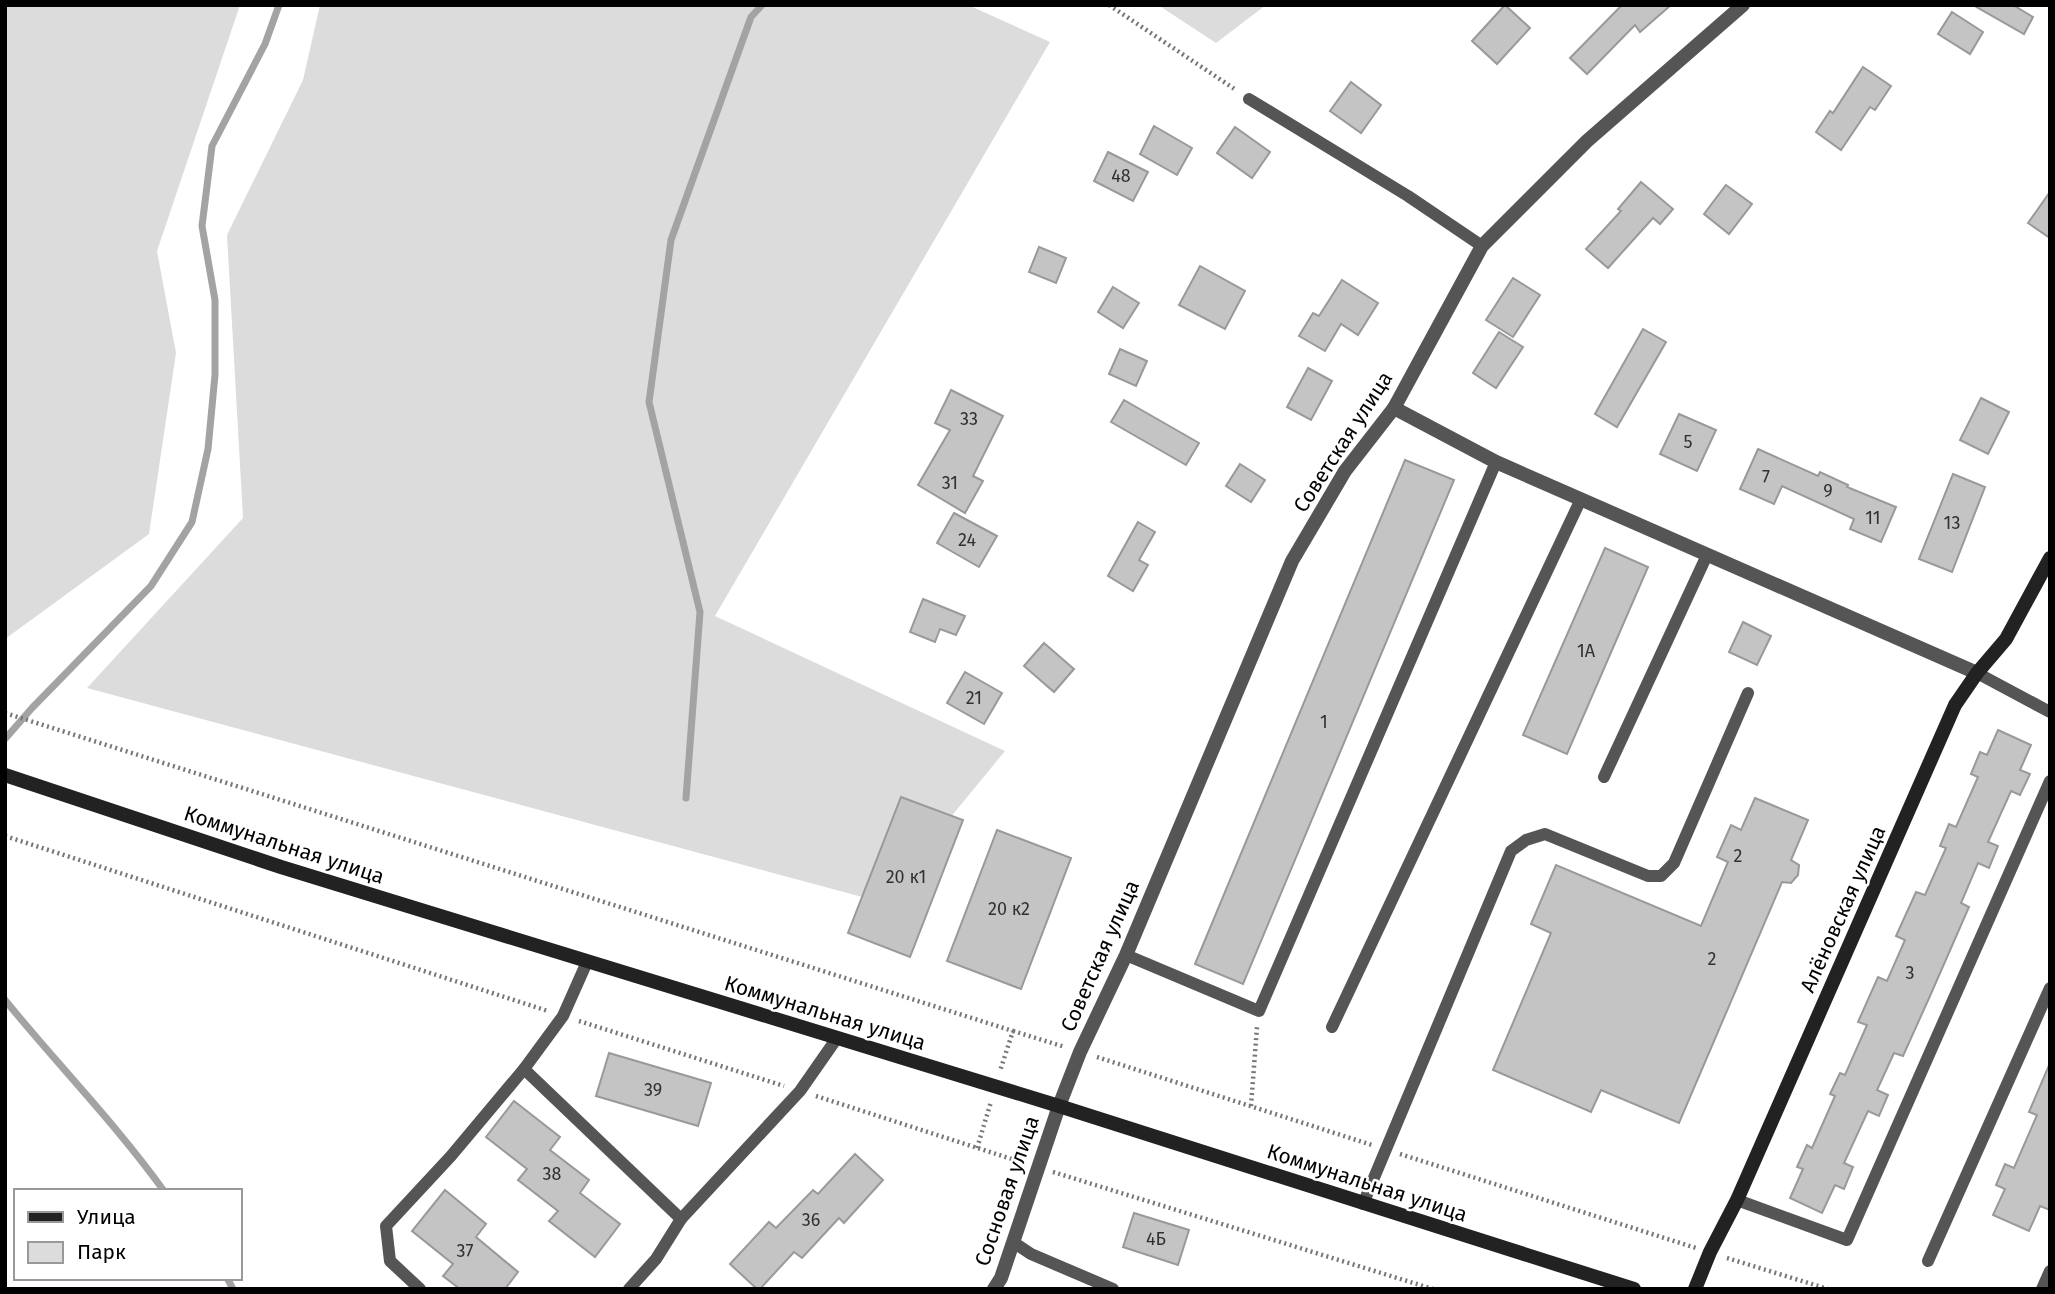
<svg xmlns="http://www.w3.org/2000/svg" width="2055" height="1294" viewBox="0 0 2055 1294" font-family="'Fira Sans',sans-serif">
	<rect width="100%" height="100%" fill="#fff"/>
	<g fill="#dcdcdc">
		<path d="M5,5H240L157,251L176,353L149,534L5,639Z"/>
		<path d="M320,5H968L1050,42L715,616L1005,751L881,902L87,688L243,518L227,235L303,80Z"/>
		<path d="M1158,5H1266L1216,43Z"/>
	</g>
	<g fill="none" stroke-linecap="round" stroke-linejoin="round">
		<g stroke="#a3a3a3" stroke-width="7">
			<path d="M5,739L32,708L151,586L192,522L208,449L215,375V300L202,226L212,146L265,44L279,5"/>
			<path d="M686,798L700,612L649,402L671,240L751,17L762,5"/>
			<path d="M5,1000C57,1064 116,1124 164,1191"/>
			<path d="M227,1278L233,1289"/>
		</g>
	</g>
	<g fill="#c4c4c4" stroke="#999" stroke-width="2">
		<path d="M1505,5L1530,28L1497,64L1472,41Z"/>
		<path d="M1618,5H1671L1640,32L1635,25L1587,74L1570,58L1620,7Z"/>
		<path d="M1973,5H2013L2033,17L2024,34Z"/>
		<path d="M1952,12L1983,32L1970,54L1938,34Z"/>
		<path d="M1863,67L1891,86L1875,110L1870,107L1841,150L1816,132L1830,111L1833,113Z"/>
		<path d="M1351,82L1381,105L1361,133L1330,111Z"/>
		<path d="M1154,126L1192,148L1177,175L1140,154Z"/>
		<path d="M1235,127L1270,152L1252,178L1217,153Z"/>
		<path d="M1108,152L1148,172L1133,201L1094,181Z"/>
		<path d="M1641,182L1673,209L1660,224L1653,218L1608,268L1586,249L1621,211L1618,209Z"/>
		<path d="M1726,185L1752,204L1729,234L1704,214Z"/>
		<path d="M2050,192V238L2028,223Z"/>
		<path d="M1039,247L1066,258L1056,283L1029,272Z"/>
		<path d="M1200,266L1245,291L1225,329L1179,305Z"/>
		<path d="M1513,278L1540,295L1513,337L1486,320Z"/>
		<path d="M1342,280L1378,303L1358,335L1341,324L1325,351L1299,336L1313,313L1319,316Z"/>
		<path d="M1113,287L1139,303L1123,328L1098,312Z"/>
		<path d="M1643,329L1666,342L1617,427L1595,414Z"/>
		<path d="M1499,332L1523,347L1496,388L1473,373Z"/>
		<path d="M1120,349L1147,361L1136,386L1109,374Z"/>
		<path d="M1308,368L1332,381L1311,420L1287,407Z"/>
		<path d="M951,390L1003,416L973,476L983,481L965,513L918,485L950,430L935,423Z"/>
		<path d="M1981,398L2009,412L1988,454L1960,440Z"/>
		<path d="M1124,400L1199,443L1186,465L1111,422Z"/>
		<path d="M1679,414L1716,430L1697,471L1660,454Z"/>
		<path d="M1758,449L1818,476L1820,472L1848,485L1847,487L1896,507L1881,542L1850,529L1854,519L1782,486L1774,504L1740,489Z"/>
		<path d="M1405,460L1454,480L1243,984L1195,964Z"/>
		<path d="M1240,464L1265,480L1251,502L1226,486Z"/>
		<path d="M1953,474L1985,487L1952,572L1919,559Z"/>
		<path d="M954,513L997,536L979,567L937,543Z"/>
		<path d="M1138,522L1155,532L1139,560L1148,565L1133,591L1108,576Z"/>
		<path d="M1605,548L1648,567L1567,754L1523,735Z"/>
		<path d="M923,599L965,616L956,635L940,629L935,642L910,632Z"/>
		<path d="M1743,622L1771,636L1757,665L1729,652Z"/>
		<path d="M1044,643L1074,669L1054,692L1024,666Z"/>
		<path d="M965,672L1002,693L984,724L947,703Z"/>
		<path d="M1998,730L2031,745L2020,770L2030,774L2020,795L2011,791L1988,842L1998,846L1989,868L1978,863L1961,903L1969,907L1930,996L1903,1056L1894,1053L1877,1090L1888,1095L1879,1116L1868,1111L1844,1163L1853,1167L1844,1189L1835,1185L1822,1213L1790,1198L1803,1169L1797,1167L1807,1145L1812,1148L1835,1096L1830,1094L1840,1073L1845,1075L1867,1025L1858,1022L1878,977L1887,981L1905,940L1896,936L1916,892L1925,895L1946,848L1940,846L1949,824L1956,827L1978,777L1971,774L1980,752L1987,755Z"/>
		<path d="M901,797L963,820L910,957L848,933Z"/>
		<path d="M1755,798L1808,820L1791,860L1799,865L1798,875L1791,883L1782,882L1679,1123L1601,1090L1591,1112L1493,1070L1551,933L1531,924L1556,865L1701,926L1728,862L1717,857L1731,825L1741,830Z"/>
		<path d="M997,830L1071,858L1021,989L947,961Z"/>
		<path d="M609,1053L711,1083L698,1126L596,1096Z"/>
		<path d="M2050,1063V1210L2040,1206L2029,1231L1993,1215L2005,1189L1996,1185L2005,1164L2014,1168L2037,1115L2029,1112Z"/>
		<path d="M514,1101L560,1137L550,1150L589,1180L580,1193L620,1224L595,1257L549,1221L558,1211L518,1180L527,1169L486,1137Z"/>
		<path d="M855,1154L883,1180L844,1223L839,1218L802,1258L794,1252L760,1289H757L730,1264L769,1222L776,1228L813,1190L818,1194Z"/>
		<path d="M445,1190L486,1224L476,1237L518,1272L505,1289H460L443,1276L453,1264L412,1231Z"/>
		<path d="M1134,1213L1189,1230L1178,1265L1123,1247Z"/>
	</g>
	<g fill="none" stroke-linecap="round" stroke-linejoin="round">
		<g stroke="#777" stroke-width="4.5" stroke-dasharray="2 3.5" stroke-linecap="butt">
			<path d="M1109,5L1236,90"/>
			<path d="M5,713L1013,1031L1000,1071"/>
			<path d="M5,836L548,1011"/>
			<path d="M579,1021L784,1086"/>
			<path d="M1013,1031L1065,1047"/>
			<path d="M1097,1057L1372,1145"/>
			<path d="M816,1096L1021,1162"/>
			<path d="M1251,1106L1257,1027"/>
			<path d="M977,1148L991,1102"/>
			<path d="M1400,1154L1696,1248"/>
			<path d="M1053,1172L1433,1289"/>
			<path d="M1727,1258L1828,1289"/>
		</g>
		<g stroke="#555" stroke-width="12">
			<path d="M1249,99L1408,196L1482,246"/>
			<path d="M1977,673L2050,712"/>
			<path d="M1604,777L1707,555"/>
			<path d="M1126,955L1259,1011L1496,462"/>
			<path d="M1332,1027L1581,499"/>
			<path d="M524,1069L681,1219"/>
			<path d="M1737,1200L1847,1240L2050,781"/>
			<path d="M1363,1204L1511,851L1526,840L1545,834L1648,876H1661L1674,863L1748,693"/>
			<path d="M1013,1242L1031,1254L1113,1289"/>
			<path d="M1928,1261L2050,988"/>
			<path d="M420,1289L390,1261L386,1226L451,1156L524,1069L563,1016L587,962"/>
			<path d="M629,1289L656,1259L681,1219L800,1091L837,1038"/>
			<path d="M2042,1289L2050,1271"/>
		</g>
		<g stroke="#555" stroke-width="14">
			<path d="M1394,408L1496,462L1977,673"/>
			<path d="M994,1289L1001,1278L1059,1106L1080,1052L1126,955L1292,561L1345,471L1394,408L1482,246L1587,141L1743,5"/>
		</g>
		<g stroke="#222" stroke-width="14">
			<path d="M5,775L281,867L1059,1106L1634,1289"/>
			<path d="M1695,1289L1710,1252L1737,1200L1955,705L1977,673L2006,639L2050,558"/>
		</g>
	</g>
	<g text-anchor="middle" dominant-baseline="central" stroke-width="5" stroke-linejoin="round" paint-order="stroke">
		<g font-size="18" fill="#313131">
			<text x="1121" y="176">48</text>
			<text x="969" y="419">33</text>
			<text x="1688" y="442">5</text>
			<text x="1766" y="477">7</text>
			<text x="950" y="483">31</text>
			<text x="1828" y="491">9</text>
			<text x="1873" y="518">11</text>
			<text x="1952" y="523">13</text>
			<text x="967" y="540">24</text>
			<text x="1586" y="651">1А</text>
			<text x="974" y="698">21</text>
			<text x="1324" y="722">1</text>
			<text x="1738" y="856">2</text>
			<text x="906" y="877">20 к1</text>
			<text x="1009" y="909">20 к2</text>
			<text x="1712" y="959">2</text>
			<text x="1910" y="973">3</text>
			<text x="653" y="1090">39</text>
			<text x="552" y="1174">38</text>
			<text x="811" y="1220">36</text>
			<text x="1156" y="1239">4Б</text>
			<text x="465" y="1251">37</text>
		</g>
		<g font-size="21" fill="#000" stroke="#fff">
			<text transform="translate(1343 442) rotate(-57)">Советская улица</text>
			<text transform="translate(284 845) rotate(18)">Коммунальная улица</text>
			<text transform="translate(1843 909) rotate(-66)">Алёновская улица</text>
			<text transform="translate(1100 956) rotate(-66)">Советская улица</text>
			<text transform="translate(825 1013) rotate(17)">Коммунальная улица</text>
			<text transform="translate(1367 1183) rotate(18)">Коммунальная улица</text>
			<text transform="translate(1007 1191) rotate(-71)">Сосновая улица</text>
		</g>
	</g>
	<rect width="2055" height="1294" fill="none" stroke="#000000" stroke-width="14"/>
	<rect x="14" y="1189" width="228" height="91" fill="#ffffff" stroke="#999999" stroke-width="2"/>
	<rect x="28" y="1212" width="35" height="10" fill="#222222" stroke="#999999" stroke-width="2"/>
	<text x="77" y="1224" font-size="21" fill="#000000">Улица</text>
	<rect x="28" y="1242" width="35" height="21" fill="#dcdcdc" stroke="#999999" stroke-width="2"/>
	<text x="77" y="1259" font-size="21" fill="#000000">Парк</text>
</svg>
